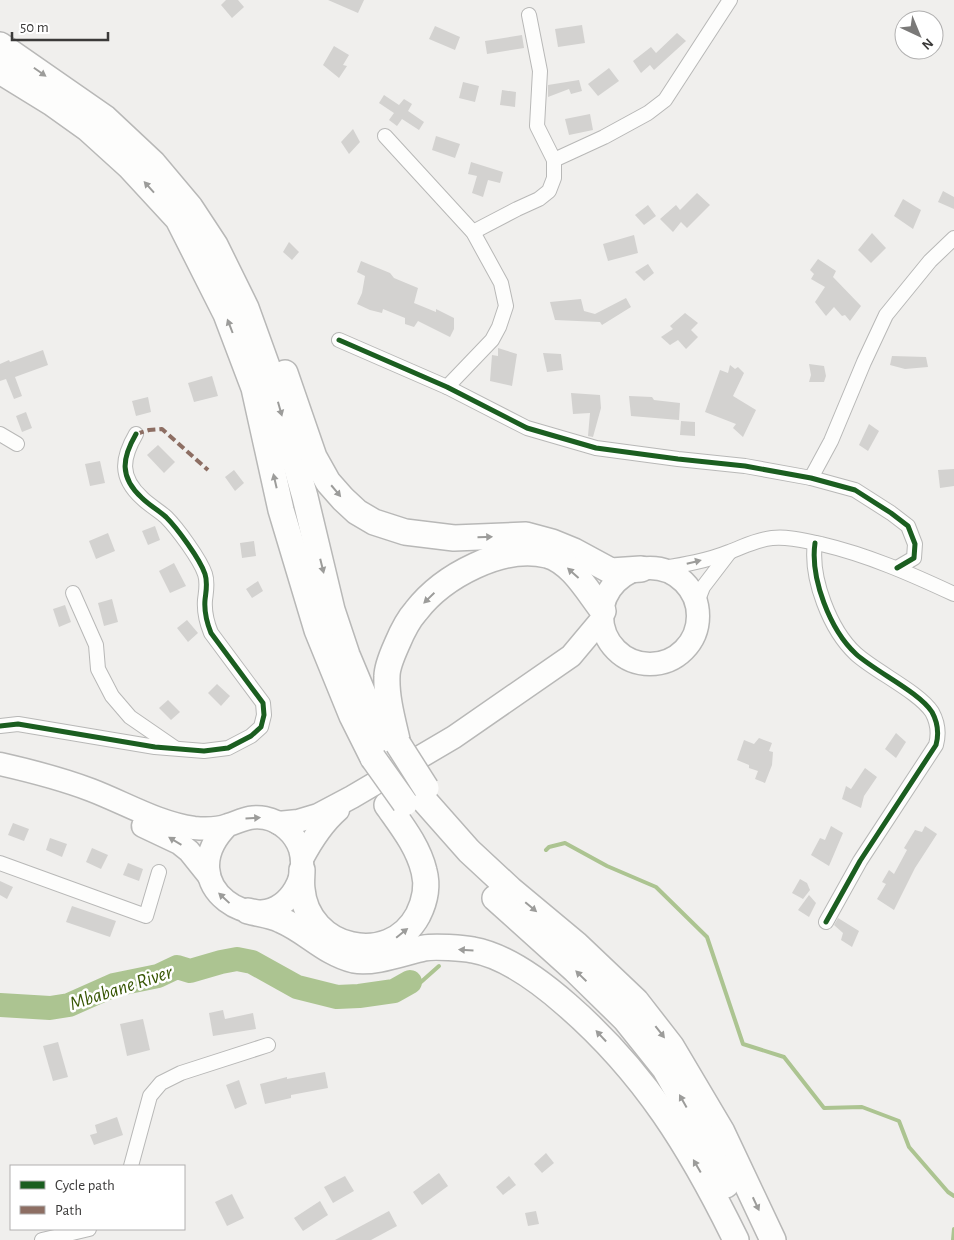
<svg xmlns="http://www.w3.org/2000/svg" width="954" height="1240" viewBox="0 0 954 1240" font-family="'Alegreya Sans',sans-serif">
	<rect width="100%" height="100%" fill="#f0efed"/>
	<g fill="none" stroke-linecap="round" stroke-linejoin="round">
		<g stroke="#acc491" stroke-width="4">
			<path d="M546,850L549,847L565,843L607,866L656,887L707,937L743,1044L784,1057L824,1108L862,1107L899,1121L909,1147L948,1192L954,1196"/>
			<path d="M410,982H421L439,966"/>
			<path d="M953,1240L954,1229"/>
		</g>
		<path stroke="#acc491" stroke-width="24" d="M0,1005L50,1008L69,1005L114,985L158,976L177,967L190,971L221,962L237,959L252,962L297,987L337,997L359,996L394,991L410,982"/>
	</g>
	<g fill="#d3d2d0">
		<path d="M226,0H238L244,7L232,18L221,5Z"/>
		<path d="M328,0H364L358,13Z"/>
		<path d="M582,25L585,43L558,47L555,29Z"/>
		<path d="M435,26L460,37L455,50L429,39Z"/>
		<path d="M677,33L686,41L654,70L650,65L641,73L633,61L651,47L656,53Z"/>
		<path d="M522,35L524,48L487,54L485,41Z"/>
		<path d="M334,46L349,55L343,65L347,66L339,78L323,65Z"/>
		<path d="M609,68L619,81L598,96L588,84Z"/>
		<path d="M579,80L582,91L571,94L569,89L548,97V85Z"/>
		<path d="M463,82L479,86L475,102L459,98Z"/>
		<path d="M502,90L516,92L515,107L500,105Z"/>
		<path d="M384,95L399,105L404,99L412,104L408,111L424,122L419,130L402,119L397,126L389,120L394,113L379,103Z"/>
		<path d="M590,114L593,130L569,135L565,119Z"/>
		<path d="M353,129L360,142L349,154L341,142Z"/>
		<path d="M436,136L460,144L455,158L432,150Z"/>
		<path d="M471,162L503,172L500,183L488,180L483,197L472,193L477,176L468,174Z"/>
		<path d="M943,191L954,197V209L938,202Z"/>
		<path d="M697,193L710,205L687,228L681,222L673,232L660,219L676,205L680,210Z"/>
		<path d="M903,199L921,210L913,229L894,216Z"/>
		<path d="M648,205L656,216L644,225L635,215Z"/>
		<path d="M872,233L886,248L871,263L858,250Z"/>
		<path d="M634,235L638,253L608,261L603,244Z"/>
		<path d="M289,242L299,252L292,260L283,252Z"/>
		<path d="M818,259L836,271L833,277L861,306L850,321L845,315L842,316L834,307L826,316L815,302L825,287L811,279L814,274L810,270Z"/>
		<path d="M361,261L390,273L394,278L418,288L414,303L436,312V309L454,318V329L450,337L418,321L414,327L405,324V318L383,309L382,313L370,310L357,304L362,293L365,276L357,272Z"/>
		<path d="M648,264L654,273L644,281L635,272Z"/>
		<path d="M626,298L631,307L602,325L600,322L555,320L550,302L581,299L584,311L595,314Z"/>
		<path d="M685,313L698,323L691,330L698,337L686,349L678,340L670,345L661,337L673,329L670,326Z"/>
		<path d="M498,348L517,354L512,386L490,381L492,355L498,356Z"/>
		<path d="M43,350L48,365L15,377L22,396L14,399L6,379L0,381V364L9,360L10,362Z"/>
		<path d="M543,353L561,354L563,370L547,372Z"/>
		<path d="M892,356L926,357L928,367L905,369L890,365Z"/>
		<path d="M809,364L824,366L826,376L824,382H809L811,375Z"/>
		<path d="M730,365L735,369L738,367L744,373L733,396L756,410L743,437L733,428L736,424L705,412L720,370L728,373Z"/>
		<path d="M212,376L218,396L194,402L188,383Z"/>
		<path d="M571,393L600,395L601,408L593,437L588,436L590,413L573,414Z"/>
		<path d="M629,396L652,397L654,400L680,403L679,420L631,416Z"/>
		<path d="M148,397L151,412L136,416L132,401Z"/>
		<path d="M26,412L32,428L22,432L16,416Z"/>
		<path d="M681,421L695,422V436L680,435Z"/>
		<path d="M869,424L879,431L868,451L859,445Z"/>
		<path d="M158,445L175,462L164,473L147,455Z"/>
		<path d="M100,461L105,483L90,486L85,464Z"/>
		<path d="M954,469V486L940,488L938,470Z"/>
		<path d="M234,470L244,483L235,491L225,477Z"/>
		<path d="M155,526L160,540L148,545L142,531Z"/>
		<path d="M108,533L115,551L96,559L89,541Z"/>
		<path d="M254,541L256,556L242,558L240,543Z"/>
		<path d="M174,563L186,586L170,593L159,571Z"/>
		<path d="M258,581L263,591L252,598L246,589Z"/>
		<path d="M112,599L118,622L104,626L98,603Z"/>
		<path d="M65,605L71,622L59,627L53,609Z"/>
		<path d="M187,620L198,633L188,642L177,628Z"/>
		<path d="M217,684L230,696L221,706L208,693Z"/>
		<path d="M168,700L180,712L171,720L159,708Z"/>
		<path d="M896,733L906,742L896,758L885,749Z"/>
		<path d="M759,738L772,743L769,751L773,752L772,765L765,783L755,779L758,771L749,768V765L737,760L744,740L754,744Z"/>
		<path d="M865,768L877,777L864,796L861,808L842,799L846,786L851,789Z"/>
		<path d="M13,823L29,829L24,841L8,835Z"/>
		<path d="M831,826L843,833L829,866L811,855L820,838L825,840Z"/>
		<path d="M925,826L937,834L915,868L894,910L877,899L886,884L882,882L889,870L894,874L907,850L904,848L915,830L922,832Z"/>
		<path d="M50,838L67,844L62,857L46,850Z"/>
		<path d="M92,848L108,855L101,869L86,862Z"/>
		<path d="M128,863L143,869L139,881L123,875Z"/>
		<path d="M800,879L807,883L810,890L803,899L792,893Z"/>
		<path d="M0,881L13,887L7,899L0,895Z"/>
		<path d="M809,895L816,903L809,917L798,910Z"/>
		<path d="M72,906L116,921L110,937L66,922Z"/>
		<path d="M838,918L859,931L852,947L841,940L843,933L834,925Z"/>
		<path d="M223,1010L225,1019L253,1013L256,1029L213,1036L209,1013Z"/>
		<path d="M143,1019L150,1050L127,1056L120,1024Z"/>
		<path d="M58,1042L68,1077L53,1081L43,1046Z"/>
		<path d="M325,1072L328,1088L291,1095V1098L265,1104L260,1084L287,1077V1079Z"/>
		<path d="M239,1080L247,1104L235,1109L226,1085Z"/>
		<path d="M117,1117L123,1135L94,1145L90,1135L97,1133L95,1125Z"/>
		<path d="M546,1153L554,1163L542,1173L534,1164Z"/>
		<path d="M439,1173L448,1186L422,1205L413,1192Z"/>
		<path d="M345,1176L354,1191L333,1203L324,1187Z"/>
		<path d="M509,1176L516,1185L503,1195L496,1187Z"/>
		<path d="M232,1194L244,1218L227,1226L215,1202Z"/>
		<path d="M320,1201L328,1215L303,1231L294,1218Z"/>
		<path d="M389,1211L397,1226L371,1240H335Z"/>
		<path d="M536,1211L539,1224L528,1226L525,1213Z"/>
	</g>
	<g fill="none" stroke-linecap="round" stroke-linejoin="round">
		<defs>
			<g id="street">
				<path d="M385,136L473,232L501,283L506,306L499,327L492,340L447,387"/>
				<path d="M554,160L604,137L648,113L665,100L730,0"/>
				<path d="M473,232L517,209L539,199L549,191L554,178V160L537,126L540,71L529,15"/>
				<path d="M339,340L447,387L527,428L596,448L678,459L745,466L811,478L855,490L891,513L908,526L915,544L914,558L897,568"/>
				<path d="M0,434L17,444"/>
				<path d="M811,478L831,441L864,362L886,315L930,261L954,238"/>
				<path d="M815,543C810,578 830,630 856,654C876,672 919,692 932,712C938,723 939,734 936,745L860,861L826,922"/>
				<path d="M658,569C682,565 707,561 729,552C745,546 755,540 772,538C789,536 805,541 821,544C868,555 911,574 954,594"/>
				<path d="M73,593L96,645L98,669L112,696L130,717L175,748"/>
				<path d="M696,605L703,587L729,553"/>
				<path d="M0,726L18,724L155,747L204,751L228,748L251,736L261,727L264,715L263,703L211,633C207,623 204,612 205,600C206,591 208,583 205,574C200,559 177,528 166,517C158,510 149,505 142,498C119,477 122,458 136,434"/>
				<path d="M0,863L146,916L159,872"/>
				<path d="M131,1166L150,1096L161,1083L181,1073L268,1045"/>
				<path d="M42,1240L89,1229"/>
			</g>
			<g id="primary">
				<circle cx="650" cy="616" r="48"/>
				<path d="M0,764C31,771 62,779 91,790C125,803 158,823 194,828C205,829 218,829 228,825C241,821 250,815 265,818C281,821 295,834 300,849C304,863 302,877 295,889C262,946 167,885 228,825"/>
				<path d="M278,823L298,821L318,815L352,797L454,737L571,656L602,619"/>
				<path d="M143,826L179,843L189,851L209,876"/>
				<path d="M302,859C312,840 322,824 338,810"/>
			</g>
			<g id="highway">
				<path d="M0,45L105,118L153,163L190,207L215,245L246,308L272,380L305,497L332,610L347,655L365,698L397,761"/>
				<path d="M0,71L52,103L87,128L130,167L178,219L226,314L254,388L281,510L317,630L352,716L373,758"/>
				<path d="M285,373L314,457L328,482L343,499L357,512L374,522L405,532L454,538L526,535L552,542L574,551L611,571L641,569"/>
				<path d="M398,744C393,722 386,698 387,676C387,666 393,653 397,644C402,632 408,620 416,611C443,576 503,544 547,555C572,562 588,592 603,611"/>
				<path d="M423,799L469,851L510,889L576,944L636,1001L671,1046L722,1132L773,1240"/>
				<path d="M302,870C302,876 301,883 302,889C307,949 389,969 418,915C425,901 428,886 424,871C418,846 401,825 387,805"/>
				<path d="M495,898L575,970L625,1019L665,1069L698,1127L726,1185"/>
				<path d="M248,911C259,914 271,915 281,920C307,931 325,953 354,960C374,964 405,952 424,948C434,946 464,948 473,950C507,956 542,983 567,1005C645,1073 691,1148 736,1240"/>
			</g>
		</defs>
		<use href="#street" stroke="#b8b8b7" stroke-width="16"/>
		<use href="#primary" stroke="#b8b8b7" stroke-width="25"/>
		<use href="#highway" stroke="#b8b8b7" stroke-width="28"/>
		<use href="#street" stroke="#fdfdfc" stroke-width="14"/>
		<use href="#primary" stroke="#fdfdfc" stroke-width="22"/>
		<use href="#highway" stroke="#fdfdfc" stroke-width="25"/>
		<defs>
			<g id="highway-bridge">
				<path d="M398,744L426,788"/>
				<path d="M373,758L405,803"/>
			</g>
		</defs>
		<use href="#highway-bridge" stroke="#b8b8b7" stroke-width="28" stroke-linecap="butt"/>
		<use href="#highway-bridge" stroke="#fdfdfc" stroke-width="25"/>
		<path stroke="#8d6e63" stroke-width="4" stroke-dasharray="8 4" stroke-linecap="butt" d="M136,434L149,430L162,429L208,470"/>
		<defs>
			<g id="cycleway">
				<path d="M339,340L447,387L527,428L596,448L678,459L745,466L811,478L855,490L891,513L908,526L915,544L914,558L897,568"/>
				<path d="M815,543C810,578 830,630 856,654C876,672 919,692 932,712C938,723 939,734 936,745L860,861L826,922"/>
				<path d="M0,726L18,724L155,747L204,751L228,748L251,736L261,727L264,715L263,703L211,633C207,623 204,612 205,600C206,591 208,583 205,574C200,559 177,528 166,517C158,510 149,505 142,498C119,477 122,458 136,434"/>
			</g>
		</defs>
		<use href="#cycleway" stroke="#fff" stroke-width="8"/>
		<use href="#cycleway" stroke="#1b5e20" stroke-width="5"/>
	</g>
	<defs><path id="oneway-solid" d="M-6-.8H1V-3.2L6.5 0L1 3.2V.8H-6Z" transform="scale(1.25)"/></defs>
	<g fill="#9c9c9a">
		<use href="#oneway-solid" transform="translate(40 72) rotate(35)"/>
		<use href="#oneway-solid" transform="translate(149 187) rotate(-132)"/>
		<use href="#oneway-solid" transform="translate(230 326) rotate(-111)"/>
		<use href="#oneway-solid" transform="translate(280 409) rotate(74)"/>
		<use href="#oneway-solid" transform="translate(275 481) rotate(-103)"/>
		<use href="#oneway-solid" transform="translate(336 491) rotate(50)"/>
		<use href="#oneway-solid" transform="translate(485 537) rotate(-2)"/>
		<use href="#oneway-solid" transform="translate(694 562) rotate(-14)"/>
		<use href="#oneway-solid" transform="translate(322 566) rotate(76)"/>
		<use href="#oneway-solid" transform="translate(573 573) rotate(-138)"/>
		<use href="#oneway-solid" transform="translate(429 598) rotate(136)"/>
		<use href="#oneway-solid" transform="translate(253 818) rotate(-3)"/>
		<use href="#oneway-solid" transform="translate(175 841) rotate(-149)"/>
		<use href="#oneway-solid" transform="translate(224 898) rotate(-137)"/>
		<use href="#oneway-solid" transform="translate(531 907) rotate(40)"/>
		<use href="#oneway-solid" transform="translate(402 933) rotate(-39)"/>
		<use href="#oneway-solid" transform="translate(466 950) rotate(-176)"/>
		<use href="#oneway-solid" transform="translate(581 976) rotate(-136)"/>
		<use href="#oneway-solid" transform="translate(660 1032) rotate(52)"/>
		<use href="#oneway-solid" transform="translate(601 1036) rotate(-133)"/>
		<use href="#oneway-solid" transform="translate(683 1101) rotate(-119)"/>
		<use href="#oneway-solid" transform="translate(697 1166) rotate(-120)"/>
		<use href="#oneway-solid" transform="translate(756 1204) rotate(65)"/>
	</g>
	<g text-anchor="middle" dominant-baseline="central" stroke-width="5" stroke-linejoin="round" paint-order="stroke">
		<g font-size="20" font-style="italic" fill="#375603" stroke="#fff">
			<text transform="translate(121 988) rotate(-18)">Mbabane River</text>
		</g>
	</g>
	<rect x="10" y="1165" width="175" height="65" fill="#ffffff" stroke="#b1b0b0"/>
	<rect x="20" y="1181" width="25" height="8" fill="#1b5e20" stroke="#b1b0b0"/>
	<text x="55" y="1190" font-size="15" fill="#3b3a39">Cycle path</text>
	<rect x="20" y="1206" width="25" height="8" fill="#8d6e63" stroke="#b1b0b0"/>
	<text x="55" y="1215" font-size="15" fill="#3b3a39">Path</text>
	<g transform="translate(919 35) rotate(136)"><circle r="24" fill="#ffffff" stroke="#b1b0b0"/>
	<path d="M0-4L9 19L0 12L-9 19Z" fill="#7a7978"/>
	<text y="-8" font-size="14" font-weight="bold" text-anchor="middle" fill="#3b3a39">N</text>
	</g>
	<path d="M12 32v8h96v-8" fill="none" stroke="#3b3a39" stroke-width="2.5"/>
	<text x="20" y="32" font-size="15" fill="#3b3a39" stroke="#ffffff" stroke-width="4" paint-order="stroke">50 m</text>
</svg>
